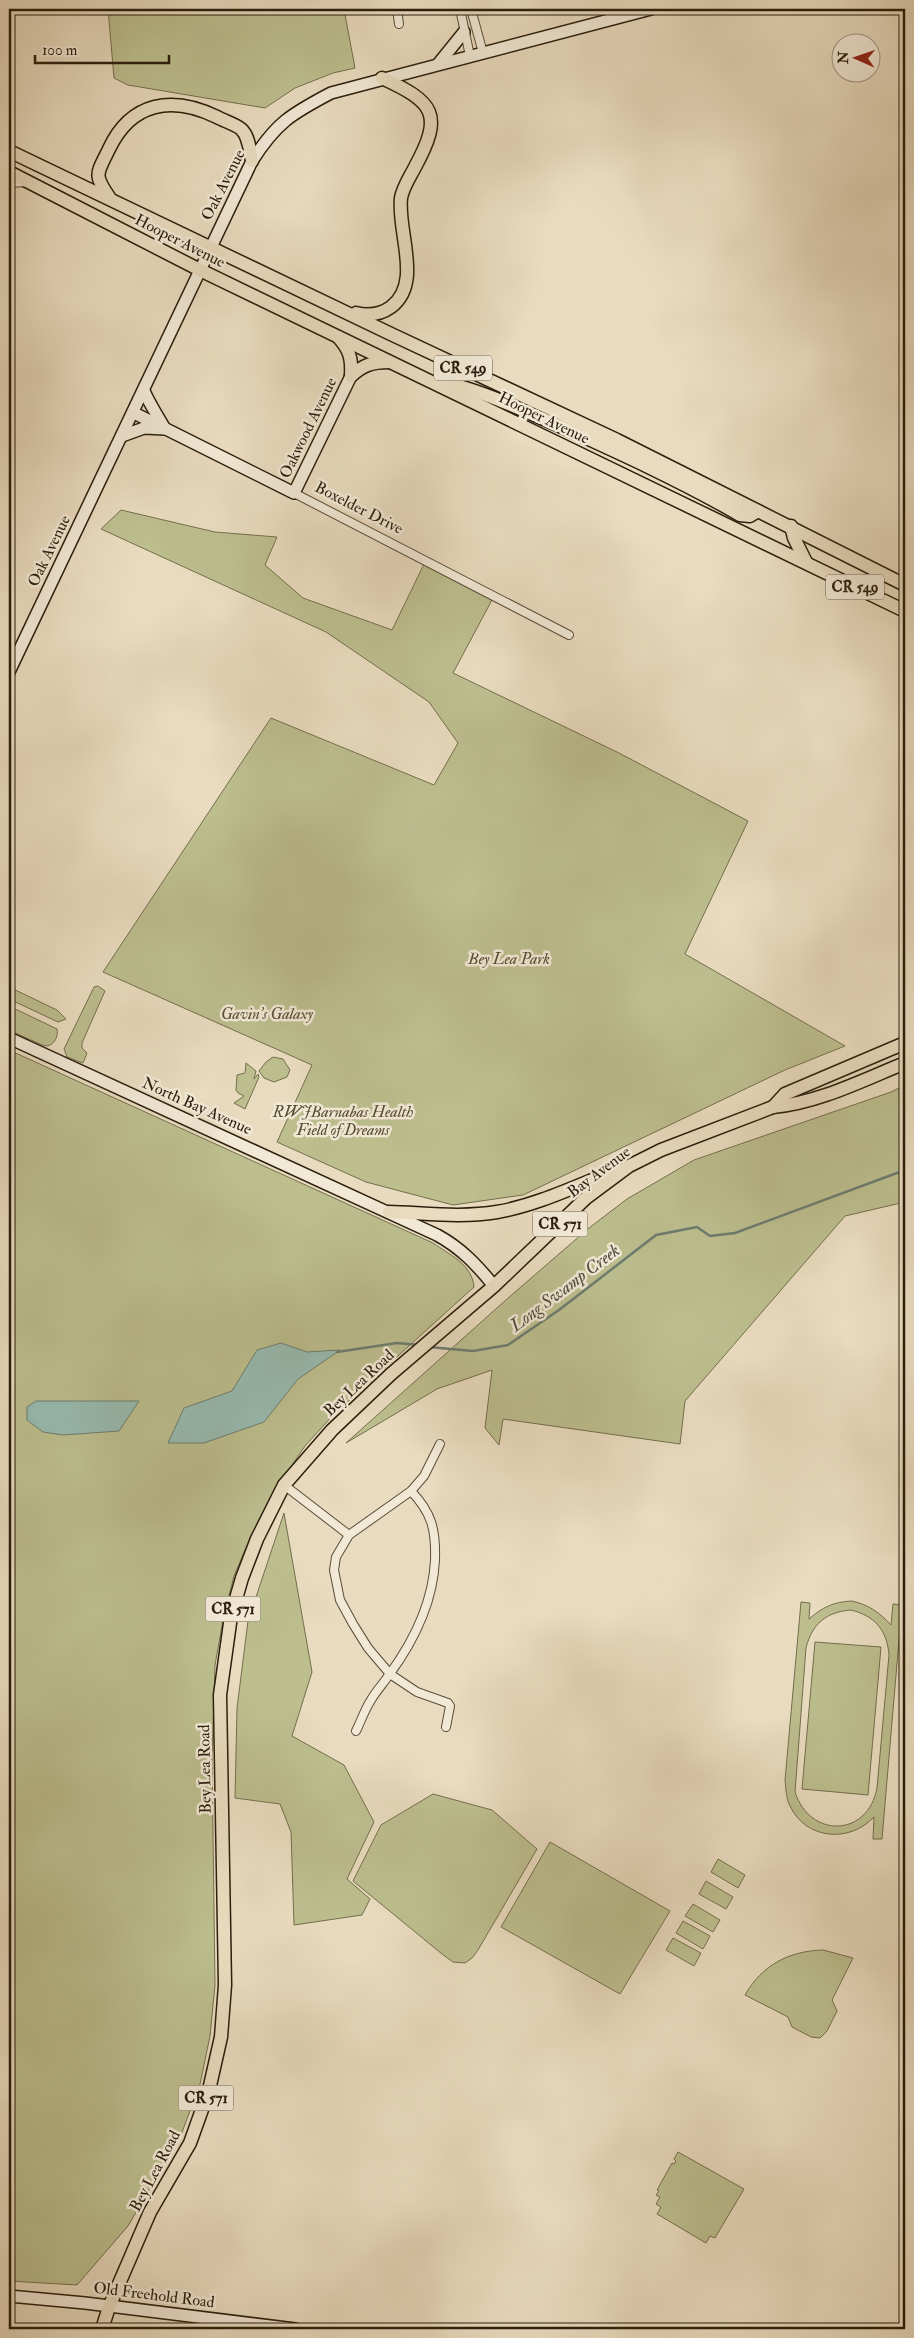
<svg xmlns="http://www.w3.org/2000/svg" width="914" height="2338" viewBox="0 0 914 2338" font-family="'IM FELL Double Pica',serif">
	<rect width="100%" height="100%" fill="#e9dbbf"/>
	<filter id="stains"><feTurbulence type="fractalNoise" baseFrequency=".004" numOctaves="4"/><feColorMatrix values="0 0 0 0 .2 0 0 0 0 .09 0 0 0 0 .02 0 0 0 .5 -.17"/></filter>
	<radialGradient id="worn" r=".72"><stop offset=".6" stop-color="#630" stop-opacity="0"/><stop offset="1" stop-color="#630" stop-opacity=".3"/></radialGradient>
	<g fill="#bcbe8e" stroke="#746e4d" fill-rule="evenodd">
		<path d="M108,9H344L355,68L333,73L295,88L265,108L128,85L114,78Z"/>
		<path d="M121,510L215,532L277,537L265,565L303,598L392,630L425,562L493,598L453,673L619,753L748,821L685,954L845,1046L785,1070L523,1195L453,1205L366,1182L277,1142L312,1065L103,972L271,718L434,785L458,743L429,702L326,632L101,529Z"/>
		<path d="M98,986L105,991L82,1043V1048L87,1053L83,1063L67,1057L64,1049L94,987Z"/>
		<path d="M9,987L57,1010L66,1019L58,1022L9,999Z"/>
		<path d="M9,1006L57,1029C59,1036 54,1045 47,1046L42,1045L9,1030Z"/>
		<path d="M9,1050L433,1243C450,1255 472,1264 474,1287L334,1414L305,1446L280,1483L251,1536L234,1576L224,1615L215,1665L212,1759L215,1985L210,2036L200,2084L181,2135L128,2226L77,2285L9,2281Z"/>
		<path d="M273,1057L283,1059L290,1070L287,1077L274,1082L264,1078L259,1071L266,1062Z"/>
		<path d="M246,1063L256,1071L254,1079L258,1074L259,1077L245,1109L234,1103L244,1096L238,1093L236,1090L237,1075L245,1073Z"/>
		<path d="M905,1085V1202L845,1216L685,1401L680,1444L503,1419L499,1445L485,1428L492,1370L437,1389L346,1443L507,1299L589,1228L627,1199L694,1160L891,1092Z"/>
		<path d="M284,1513L312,1672L292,1736L344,1765L374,1822L347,1879L370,1899L362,1915L294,1925L291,1832L280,1804L235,1798L237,1708L248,1621Z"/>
		<path d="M852,1601C869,1605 879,1612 891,1625L893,1604L902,1605L882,1839H873L874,1817C850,1843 806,1840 790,1806C786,1798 786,1789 785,1780L801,1602L810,1603L809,1619C823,1607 833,1602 852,1601ZM851,1610C875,1616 887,1630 889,1655L877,1788C868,1837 810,1839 795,1792L806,1648C812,1624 826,1612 851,1610Z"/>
		<path d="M815,1642L881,1647L868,1795L802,1789Z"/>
		<path d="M433,1794L492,1810L537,1849L478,1950L472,1958L465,1963L453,1962L442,1954L353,1881L381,1825Z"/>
		<path d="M550,1842L670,1911L620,1994L501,1927Z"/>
		<path d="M718,1859L745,1875L738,1888L711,1872Z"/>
		<path d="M706,1881L733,1897L726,1909L699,1894Z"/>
		<path d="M693,1904L720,1920L713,1932L685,1916Z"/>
		<path d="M683,1921L710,1936L703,1949L676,1933Z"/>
		<path d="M673,1938L701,1953L694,1966L666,1950Z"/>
		<path d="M823,1950L853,1958L832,2000L837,2011L827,2031L820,2038L811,2037L792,2027L788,2017L745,1995C762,1965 789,1951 823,1950Z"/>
		<path d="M678,2152L744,2189L715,2238L710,2236L706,2243L657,2214L661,2207L656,2204L660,2197L656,2195L659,2191L657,2190L672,2163L674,2164L676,2161L674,2159Z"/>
	</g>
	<g fill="#97bbb1" stroke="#6c7c6f">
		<path d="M281,1343L307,1352L340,1350L298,1379L264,1422L204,1443H168L184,1408L232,1391L257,1350Z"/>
		<path d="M36,1401H139L119,1431L63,1435L43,1432L27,1420V1407Z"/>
	</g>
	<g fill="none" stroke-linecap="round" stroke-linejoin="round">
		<g stroke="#6c7c6f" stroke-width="2.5">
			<path d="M429,1347L473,1351L508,1345L559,1310L656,1235L697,1227L710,1236L735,1233L905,1170"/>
			<path d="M337,1352L397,1343L419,1345"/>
		</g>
		<defs>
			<g id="street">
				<path d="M397,9L399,24"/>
				<path d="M460,9L470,56"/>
				<path d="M471,9L483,53"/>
				<path d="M9,183L27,182"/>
				<path d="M294,493L569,635"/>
				<path d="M440,1444L424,1476L411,1491L349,1535L336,1557L334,1570L340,1600L353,1624L368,1648L390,1674L417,1692L448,1703L450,1706L446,1727"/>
				<path d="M284,1485L349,1535"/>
				<path d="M356,1731C361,1721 365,1709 371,1700C376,1691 383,1684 389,1675C414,1641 433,1603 435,1560C436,1530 432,1513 411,1491"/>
			</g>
			<g id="secondary">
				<path d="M439,63L464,32"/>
				<path d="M134,413L294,493L351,376"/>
				<path d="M122,436L144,428L165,429C158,416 150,405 144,391"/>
				<path d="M9,672L252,161C276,123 291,114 331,93L651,9"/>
				<path d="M9,1038L437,1235C461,1248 477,1265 494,1286"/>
				<path d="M9,2296L85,2303L295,2329"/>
			</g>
			<g id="primary">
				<path d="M9,151L393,335L617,440L905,585"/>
				<path d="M9,172L200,270L905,611"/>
				<path d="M109,197C93,174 97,174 109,149C131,102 172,95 217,117C224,121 235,124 241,129C249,136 250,151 252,161"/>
				<path d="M356,313C369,316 380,315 391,307C423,283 397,232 401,198C403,187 410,177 415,167C444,114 434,102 382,78"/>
				<path d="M338,337C350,350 352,359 351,376"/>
				<path d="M351,376C363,365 372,362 389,362"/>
				<path d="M448,383C488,393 524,411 562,427C622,454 683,482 740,515L750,516L758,511"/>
				<path d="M791,526L794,538L806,562"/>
				<path d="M773,1107L785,1094L905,1043"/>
				<path d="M389,1212C424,1213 462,1218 497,1212C538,1205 578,1185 617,1170"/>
				<path d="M102,2329L109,2307L150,2212L190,2143L209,2090L221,2037L225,1985L220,1695L231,1616L242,1578L257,1539L284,1485L332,1430L391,1374L494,1286L586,1198L629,1166L661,1150L773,1107C818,1103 863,1080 905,1063"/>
			</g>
		</defs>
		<use href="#street" stroke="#5a4d39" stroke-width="10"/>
		<use href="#secondary" stroke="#2b1e0c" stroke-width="14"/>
		<use href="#primary" stroke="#2b1e0c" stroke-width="15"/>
		<use href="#street" stroke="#f1e8d5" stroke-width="8"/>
		<use href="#secondary" stroke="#f1e8d5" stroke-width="11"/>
		<use href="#primary" stroke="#e9dbbf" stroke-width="12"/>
	</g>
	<g text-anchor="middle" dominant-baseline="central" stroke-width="5" stroke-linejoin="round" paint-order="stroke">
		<g fill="#f1e8d5" stroke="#665b48" stroke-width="1">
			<rect x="434" y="355.5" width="58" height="25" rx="4"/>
			<rect x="826" y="574.5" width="58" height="25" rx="4"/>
			<rect x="532.5" y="1211.5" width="55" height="25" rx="4"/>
			<rect x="205.5" y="1596.5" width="55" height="25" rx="4"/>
			<rect x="178.5" y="2085.5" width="55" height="25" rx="4"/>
		</g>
		<g font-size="15" font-weight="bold" fill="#2b1e0c">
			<text x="463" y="368">CR 549</text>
			<text x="855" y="587">CR 549</text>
			<text x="560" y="1224">CR 571</text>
			<text x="233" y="1609">CR 571</text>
			<text x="206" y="2098">CR 571</text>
		</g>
		<g font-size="16" fill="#2b1e0c" stroke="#f1e8d5">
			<text transform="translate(223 185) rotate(-63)">Oak Avenue</text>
			<text transform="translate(180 241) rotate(27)">Hooper Avenue</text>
			<text transform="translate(544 418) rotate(26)">Hooper Avenue</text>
			<text transform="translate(308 428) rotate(-64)">Oakwood Avenue</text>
			<text transform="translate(359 508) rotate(27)">Boxelder Drive</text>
			<text transform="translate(49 551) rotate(-64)">Oak Avenue</text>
			<text transform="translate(197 1106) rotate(24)">North Bay Avenue</text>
			<text transform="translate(599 1172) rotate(-37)">Bay Avenue</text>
			<text transform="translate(359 1383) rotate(-43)">Bey Lea Road</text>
			<text transform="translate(205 1769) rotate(-91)">Bey Lea Road</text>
			<text transform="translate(155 2171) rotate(-62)">Bey Lea Road</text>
			<text transform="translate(154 2295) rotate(7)">Old Freehold Road</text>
		</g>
		<g font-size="16" font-style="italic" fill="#564e33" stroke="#f1e8d5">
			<text x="509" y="959">Bey Lea Park</text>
			<text x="267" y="1014">Gavin's Galaxy</text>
			<text x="343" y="1112">RWJBarnabas Health<tspan x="343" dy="18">Field of Dreams</tspan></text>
		</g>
		<g font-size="18" font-style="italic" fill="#4b4d3e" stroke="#f1e8d5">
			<text transform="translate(565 1288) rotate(-37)">Long Swamp Creek</text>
		</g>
	</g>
	<rect width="914" height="2338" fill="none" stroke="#e9dbbf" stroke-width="30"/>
	<rect x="10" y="10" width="894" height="2318" fill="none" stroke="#2b1e0c" stroke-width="2.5"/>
	<rect x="15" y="15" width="884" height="2308" fill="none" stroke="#2b1e0c"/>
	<g transform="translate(856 58) rotate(272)"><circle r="24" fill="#f1e8d5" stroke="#a29785"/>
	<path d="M0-4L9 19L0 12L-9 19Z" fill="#8f2418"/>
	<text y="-8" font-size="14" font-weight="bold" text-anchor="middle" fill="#2b1e0c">N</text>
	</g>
	<path d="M35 55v8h134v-8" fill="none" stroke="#2b1e0c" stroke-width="2.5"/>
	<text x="42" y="55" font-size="15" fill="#2b1e0c" stroke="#f1e8d5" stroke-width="4" paint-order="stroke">100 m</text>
	<rect width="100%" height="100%" filter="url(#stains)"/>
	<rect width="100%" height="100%" fill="url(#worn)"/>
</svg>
